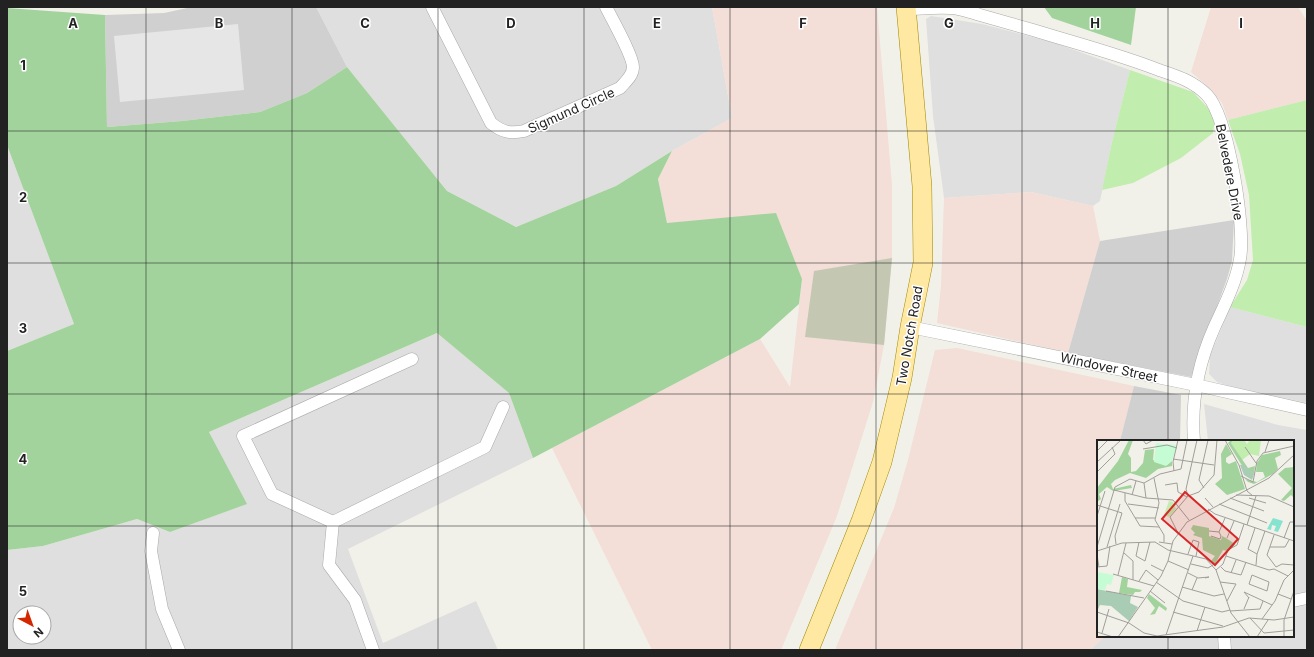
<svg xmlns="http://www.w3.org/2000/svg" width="1314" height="657" viewBox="0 0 1314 657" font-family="Inter,sans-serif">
	<rect width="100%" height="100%" fill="#f2f1e9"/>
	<g fill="#e0dfdf" fill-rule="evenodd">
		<path d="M316,7H712L732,118L672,151L616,186L516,227L447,191L347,67Z"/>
		<path d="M931,16L982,24L1055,43L1130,70L1112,142L1100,201L1093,206L1031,192L944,198L933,116L926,19Z"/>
		<path d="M7,145L74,324L7,351Z"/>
		<path d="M1230,307L1307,327V403L1228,386L1217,382L1209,374L1210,356Z"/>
		<path d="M437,333L509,393L533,458L348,549L383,643L476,601L498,650H7V550L43,546L137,519L170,532L246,504L209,432ZM20,613H44V637H20Z"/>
		<path d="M1204,404L1278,425L1307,430V650H1090L1105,636H1293V441H1208Z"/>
	</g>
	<g fill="#f3ded8">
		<path d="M712,7H877L892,185V258L884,345L873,402L837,516L781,650H652L552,448L760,339L790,387L802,279L667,223L658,179L672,151L732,118Z"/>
		<path d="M1211,7H1298L1307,21V100L1228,120L1222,103L1207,86L1191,72Z"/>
		<path d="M1031,192L1093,206L1100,241L1068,353L937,323L941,286L944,198Z"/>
		<path d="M957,348L1134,386L1120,441H1098V636H1105L1090,650H835L894,508L908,460L935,350Z"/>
	</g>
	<g fill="#d0d0d0">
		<path d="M192,7H316L347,67L307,93L260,112L182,121L107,127L105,15L164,13Z"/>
		<path d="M1234,220L1232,261L1227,279L1191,377L1068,353L1100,241Z"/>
		<path d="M1134,386L1181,395L1180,441H1120Z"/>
	</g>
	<path fill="#c4c8b3" d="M892,258L884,345L805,337L814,271Z"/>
	<g fill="#c1edae">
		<path d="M1130,70L1193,92L1207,107L1215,119L1213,133L1181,158L1133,183L1102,190L1112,142Z"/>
		<path d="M1307,100V327L1230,307L1247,280L1253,260L1249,195L1240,154L1228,120Z"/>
	</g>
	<g fill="#a2d39c">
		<path d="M1044,7H1136L1131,45L1052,18Z"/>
		<path d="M7,8L105,15L107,127L182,121L260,112L307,93L347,67L447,191L516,227L616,186L672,151L658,179L667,223L776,213L802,279L799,304L760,339L533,458L509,393L437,333L209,432L247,504L170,532L137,519L43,546L7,550V351L74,324L7,145Z"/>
	</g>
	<path fill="#e6e6e6" d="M238,24L244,90L120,102L114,36Z"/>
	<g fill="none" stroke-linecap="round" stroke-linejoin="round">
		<defs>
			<g id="minor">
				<path d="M432,7L491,123C502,132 510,134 524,131L620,88C625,82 633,76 633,67C633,56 612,19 606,7"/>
				<path d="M907,9C921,9 945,6 958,9C965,10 973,13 980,15C998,20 1015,25 1033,30C1075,43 1118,54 1159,70C1177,76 1193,81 1207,95C1228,117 1246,228 1240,259C1236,283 1224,306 1214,328C1198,364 1191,402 1194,441"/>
				<path d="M910,327L1196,385L1307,410"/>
				<path d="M412,359L243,436L272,494L333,522L485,447L503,407"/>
				<path d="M333,522L329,565L355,600L373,650"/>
				<path d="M153,533L151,551L162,609L179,650"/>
				<path d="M1293,601L1307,598"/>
				<path d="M1224,636L1225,650"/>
			</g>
			<path id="primary" d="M809,650L861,521L882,462L902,378L910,327L923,263L922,186L906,7"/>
		</defs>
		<use href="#minor" stroke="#a9a9a9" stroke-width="13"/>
		<use href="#primary" stroke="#a08900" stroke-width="20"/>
		<use href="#minor" stroke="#fff" stroke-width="12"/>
		<use href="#primary" stroke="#ffe8a1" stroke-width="19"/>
	</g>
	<path fill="none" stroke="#222" stroke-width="1" stroke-opacity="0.55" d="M146,7V650M292,7V650M438,7V650M584,7V650M730,7V650M876,7V650M1022,7V650M1168,7V441M7,131H1307M7,263H1307M7,394H1307M7,526H1098M1293,526H1307M1168,636V650"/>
	<g text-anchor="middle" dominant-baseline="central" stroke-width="3" stroke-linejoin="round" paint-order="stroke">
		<g font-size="13" fill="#222" stroke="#fff">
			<text transform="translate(571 110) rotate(-24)">Sigmund Circle</text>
			<text transform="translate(1230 172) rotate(79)">Belvedere Drive</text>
			<text transform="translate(909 336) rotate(-80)">Two Notch Road</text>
			<text transform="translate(1109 367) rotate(12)">Windover Street</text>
		</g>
	</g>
	<g transform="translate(1097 440)">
		<rect width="197" height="197" fill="#f2f1e9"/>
		<path d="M136,0H147L150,4L153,0H164L162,16L153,14L145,20L134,3ZM72,61L76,62L79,69L72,77L67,75Z" fill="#c1edae"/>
		<path d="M32,0H36L31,14L34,18V32L39,31L46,23L48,10L57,9L56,20L70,25L75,21V26L61,29L49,38L33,33L18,40L14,44L16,49L34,45L35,48L16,51L10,47L2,54L4,59L0,62V48L21,21ZM134,0H136L134,3L151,28L158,26L157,34L144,24L131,3ZM129,4L135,14L129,18V22L132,24L139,21L148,49L130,55L118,44L125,38L124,14ZM183,11L184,15L178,18L181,29L176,34L157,44L151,42L148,39L160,42L168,37L166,32H159L160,23L165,15ZM197,27V58L194,55L187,61L184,60L195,48L181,34L188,28ZM96,85L112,88V96L124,100L125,96L129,98L138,104L137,106L130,111L126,110L118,124L114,121L118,116L106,110L105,98L96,95L98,93L94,89ZM25,137L31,139L30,147L45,150L43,152H38L36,155L22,153ZM52,154L70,168L69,171L62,166L58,174L53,175L58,168L50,158Z" fill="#a2d39c"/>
		<path d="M146,24L157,34L155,40L147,35L143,25ZM0,149L34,156L33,163L41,167L32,181L14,166L3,165L0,171Z" fill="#a9ccb5"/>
		<path d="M59,3L80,5L75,21L69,26L57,22ZM0,132L17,135L14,145L10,144L8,150L0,149Z" fill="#c6fcd4"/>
		<path d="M176,78L186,81L181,92L177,91L179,86L175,85L174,90L170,89Z" fill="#85e3d0"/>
		<path fill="none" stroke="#9f9e99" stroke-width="1" d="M46,0L49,4L56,0M128,0L142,25L150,51L156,56M148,7L159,23M46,9L70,5L80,8M0,11L11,0M168,12L172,0M76,19L117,25M0,22L23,1M77,31L76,22L81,0M0,32L18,14L15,7M144,36L156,42L160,21L166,13L197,6M57,38L62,63L58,80L67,95V102M47,43L49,58M68,45L80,43L81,52L90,57M107,48L102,40L111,0M17,50L49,58L76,60L92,80M28,53V61L43,86L62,87M35,55L39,41M139,55L172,56L197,67M91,56L89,49L100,0M108,58L116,67M133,58L167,71M152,58L169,63M31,64L62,68M122,64L170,83M0,65L25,73L18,96L19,104M111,69L118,74L197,101M0,76L8,51M38,78H58M150,85L159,56M158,88L151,109L160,114L159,125M112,91L122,92L124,96L123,99L114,96M122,92L128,78M81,93L73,77L91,56L102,52L117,35L120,0M177,95L170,115L179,127M130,98L137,81M187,98L193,82H197M42,102L39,116L48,121L53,102M62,102L75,104M0,107L18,47L33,39L47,43L63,34L84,29L90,0M10,107L23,64M173,107H188L192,100M0,111L25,103L58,102L71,110L109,119L119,130L134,173L153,197M27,113L36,121V140M91,114L96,100L102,102L99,116M160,114L168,91M0,115L2,127M129,116L172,130L177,129L191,136M71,121L92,130M71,121L76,101L90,82L172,38L197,15M94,124L111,128L116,125M54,125L66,131M0,127L10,126L13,106M124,127L128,131L144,135L149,122M179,127L185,124L197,125M119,130L126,124L131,110L140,105L147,84M91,133L101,138L112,137L108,138M134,133L139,120M16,134L57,146M21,135L29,103M155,135L172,142L170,151L152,144ZM42,141L49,130L61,140M59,142L86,161L125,172L133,170M123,142L139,144L130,161M85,147L117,156L127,154M95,150L100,138M9,151L47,158M53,151L68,163M181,154L194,159M152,158L147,152L175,165M147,169L152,157M133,171L163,169L166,161M0,172L32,183L47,193L60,196L126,187L152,178L177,180L197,177M76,172L126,186M153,178L167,193L197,190M165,179L178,161L187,140L197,130M100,191L108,167M0,192L16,197M5,193L12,169M69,195L96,116M21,197L64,136L71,121M160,197L171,180M187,197V180L197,151"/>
		<path fill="#d62828" fill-opacity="0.15" stroke="#d62828" stroke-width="2" d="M88,52L141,99L118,125L65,79Z"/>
		<rect width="197" height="197" fill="none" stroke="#222" stroke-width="2"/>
	</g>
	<g font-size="13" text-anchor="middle" font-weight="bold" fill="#222" stroke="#fff" stroke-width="3" stroke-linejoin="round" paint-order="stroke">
		<text x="73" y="28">A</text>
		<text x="219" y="28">B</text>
		<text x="365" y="28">C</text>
		<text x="511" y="28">D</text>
		<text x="657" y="28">E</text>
		<text x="803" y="28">F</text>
		<text x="949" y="28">G</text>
		<text x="1095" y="28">H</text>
		<text x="1241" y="28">I</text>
		<text x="23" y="70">1</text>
		<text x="23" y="202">2</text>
		<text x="23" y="333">3</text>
		<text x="23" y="464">4</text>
		<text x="23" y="596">5</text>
	</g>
	<rect width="1314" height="657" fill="none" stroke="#222222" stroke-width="16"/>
	<g transform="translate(32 625) rotate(139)"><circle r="19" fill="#ffffff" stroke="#a7a7a7"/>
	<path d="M0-3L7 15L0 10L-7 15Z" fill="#d42700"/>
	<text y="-6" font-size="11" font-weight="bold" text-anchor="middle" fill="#222222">N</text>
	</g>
</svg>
